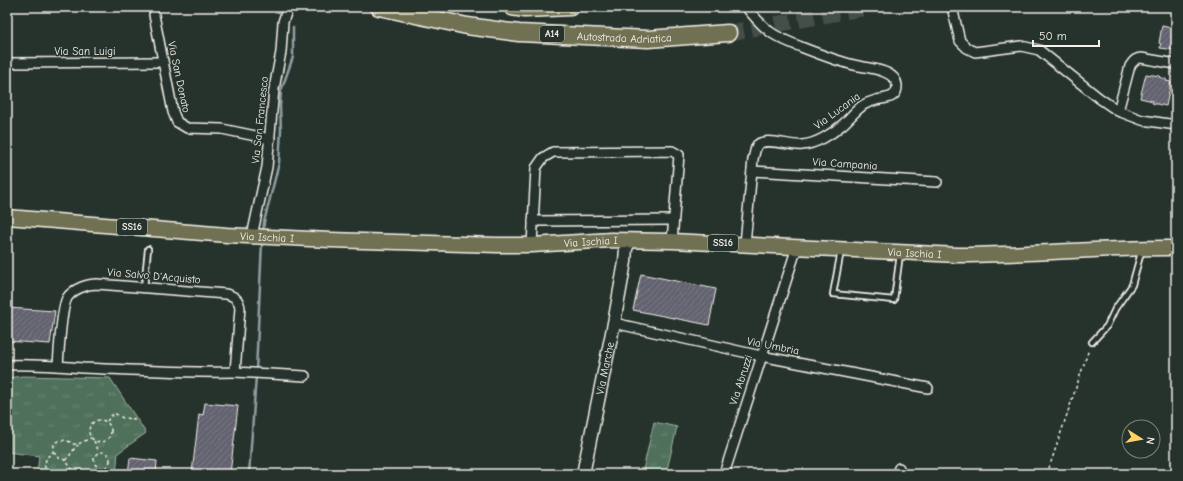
<svg xmlns="http://www.w3.org/2000/svg" width="1183" height="481" viewBox="0 0 1183 481" font-family="'Comic Neue',sans-serif">
	<defs>
		<pattern id="park-tufts" width="24" height="20" patternUnits="userSpaceOnUse"><rect width="24" height="20" fill="#4f715b"/><path d="M3 7l-1-3M5 7V3M7 7l1-3M15 17l-1-3M17 17v-4M19 17l1-3" fill="none" stroke="#698673"/></pattern>
		<pattern id="building-hatch" width="6" height="6" patternUnits="userSpaceOnUse"><rect width="6" height="6" fill="#63626f"/><path d="M-1 1l2-2M0 6l6-6M5 7l2-2" fill="none" stroke="#7a7984"/></pattern>
	</defs>
	<rect width="100%" height="100%" fill="#26332d"/>
	<filter id="ink" filterUnits="userSpaceOnUse"><feTurbulence type="fractalNoise" baseFrequency=".025" numOctaves="2"/><feDisplacementMap in="SourceGraphic" scale="8" xChannelSelector="R" yChannelSelector="G"/><feConvolveMatrix kernelMatrix="1 2 1 2 8 2 1 2 1" color-interpolation-filters="sRGB"/></filter>
	<g filter="url(#ink)">
		<g fill="url(#park-tufts)" stroke="#a2b1a2">
			<path d="M23,376L110,378L146,433L118,453L116,474H37L39,456L7,452V378Z"/>
			<path d="M654,422L677,427L666,474H642Z"/>
		</g>
		<g fill="none" stroke-linecap="round" stroke-linejoin="round">
			<g stroke="#8f9fa1" stroke-width="2.5">
				<path d="M263,233L264,222L279,163L281,130L280,107L281,91L293,57V27"/>
				<path d="M256,371L262,242"/>
				<path d="M249,474L256,376"/>
			</g>
		</g>
		<g fill="url(#building-hatch)" stroke="#f4f1e8">
			<path d="M1162,26L1176,29V50L1160,48L1161,44L1159,43Z"/>
			<path d="M1146,74L1160,76L1159,77L1166,79V81L1171,82L1166,106L1152,103L1153,101L1140,98Z"/>
			<path d="M641,274L716,289L709,325L633,310Z"/>
			<path d="M7,308L55,311L50,344L7,341Z"/>
			<path d="M205,403L238,406L230,474L192,473L199,414L203,415Z"/>
			<path d="M130,458L157,461L156,474H128Z"/>
		</g>
		<g fill="none" stroke-linecap="round" stroke-linejoin="round">
			<path stroke="#455049" stroke-width="16" stroke-dasharray="16 8" stroke-linecap="butt" d="M728,33L869,7"/>
			<defs>
				<g id="lane">
					<path d="M841,251L833,294L894,300L900,254"/>
					<path d="M144,288L148,249"/>
					<path d="M1092,342L1107,326L1115,309L1132,285L1142,249"/>
				</g>
				<g id="street">
					<path d="M952,7L960,41L967,48L975,52L1021,46L1039,50L1099,98L1118,111L1142,120L1176,125"/>
					<path d="M154,15L173,112L177,122L187,128L222,129L270,139"/>
					<path d="M7,63L163,62"/>
					<path d="M1118,111L1130,66C1133,61 1136,58 1141,58L1176,64"/>
					<path d="M752,171L937,182"/>
					<path d="M533,221L673,220"/>
					<path d="M252,236L267,167L274,89L281,52L283,22L288,7"/>
					<path d="M745,244L753,159C754,155 755,151 756,147C762,135 791,147 802,145C816,144 832,134 842,125C849,119 855,111 862,106C866,103 871,102 876,100C885,98 898,99 897,85C895,68 862,68 850,64C831,59 814,52 796,45C787,41 776,37 769,31C760,24 753,15 746,7"/>
					<path d="M532,245L536,168L543,158L553,152L672,151L679,155L672,241"/>
					<path d="M614,323L761,356L928,388"/>
					<path d="M7,365C32,364 58,366 83,368C134,370 185,373 235,372L240,308C239,299 234,296 226,294L97,284C87,284 73,289 67,298C61,309 59,352 58,366"/>
					<path d="M235,372L305,376"/>
					<path d="M724,474L797,247"/>
					<path d="M897,474L899,468"/>
				</g>
				<g id="secondary">
					<path id="s1" d="M583,474L614,323L625,262L626,248L630,241"/>
				</g>
				<g id="primary">
					<path id="s2" d="M7,217L227,235L330,240L497,245H532L611,240L672,241L958,255C1031,255 1103,247 1176,248"/>
				</g>
				<g id="highway">
					<path id="s3" d="M379,7L467,26L519,33L648,39L728,33"/>
					<path d="M512,7L525,9L570,7"/>
				</g>
			</defs>
			<use href="#lane" stroke="#f4f1e8" stroke-width="8"/>
			<use href="#street" stroke="#f4f1e8" stroke-width="12"/>
			<use href="#secondary" stroke="#f4f1e8" stroke-width="15"/>
			<use href="#primary" stroke="#f4f1e8" stroke-width="17"/>
			<use href="#highway" stroke="#f4f1e8" stroke-width="19"/>
			<g stroke="#f4f1e8" stroke-width="1.5" stroke-dasharray="3 3" stroke-linecap="butt">
				<circle cx="100" cy="431" r="11"/>
				<path d="M107,421L114,413L123,418L137,419"/>
				<path d="M94,441L99,452"/>
				<circle cx="102" cy="460" r="8"/>
				<path d="M54,452L59,458L65,460L76,474"/>
				<path d="M65,460C71,456 72,450 78,445"/>
				<path d="M44,474L46,458L53,452L54,445L56,442C63,439 68,440 73,444H78L91,438"/>
				<path d="M1047,474L1089,349"/>
			</g>
			<use href="#lane" stroke="#26332d" stroke-width="4.5"/>
			<use href="#street" stroke="#26332d" stroke-width="9"/>
			<use href="#secondary" stroke="#26332d" stroke-width="12"/>
			<use href="#primary" stroke="#706f52" stroke-width="14"/>
			<use href="#highway" stroke="#706f52" stroke-width="16"/>
		</g>
	</g>
	<g text-anchor="middle" dominant-baseline="central" stroke-width="3" stroke-linejoin="round" paint-order="stroke">
		<g fill="#26332d" stroke="#b6b8b0" stroke-width="1">
			<rect x="540" y="26" width="24" height="16" rx="3"/>
			<rect x="117" y="219" width="30" height="16" rx="3"/>
			<rect x="708" y="235" width="30" height="16" rx="3"/>
		</g>
		<g font-size="10" font-weight="bold" fill="#f4f1e8">
			<text x="552" y="34">A14</text>
			<text x="132" y="227">SS16</text>
			<text x="723" y="243">SS16</text>
		</g>
		<g font-size="11" fill="#f4f1e8" stroke="#26332d">
			<text stroke="none"><textPath href="#s3" startOffset="248">Autostrada Adriatica</textPath></text>
			<text x="85" y="51">Via San Luigi</text>
			<text transform="translate(179 77) rotate(78)">Via San Donato</text>
			<text transform="translate(837 111) rotate(-36)">Via Lucania</text>
			<text transform="translate(260 120) rotate(-84)">Via San Francesco</text>
			<text transform="translate(845 164) rotate(4)">Via Campania</text>
			<text stroke="none"><textPath href="#s2" startOffset="261">Via Ischia I</textPath></text>
			<text stroke="none"><textPath href="#s2" startOffset="585">Via Ischia I</textPath></text>
			<text stroke="none"><textPath href="#s2" startOffset="909">Via Ischia I</textPath></text>
			<text transform="translate(154 276) rotate(5)">Via Salvo D'Acquisto</text>
			<text transform="translate(773 346) rotate(11)">Via Umbria</text>
			<text stroke="none"><textPath href="#s1" startOffset="108">Via Marche</textPath></text>
			<text transform="translate(741 380) rotate(-72)">Via Abruzzi</text>
		</g>
	</g>
	<rect width="1183" height="481" fill="none" stroke="#26332d" stroke-width="24"/>
	<rect x="12" y="12" width="1159" height="457" fill="none" stroke="#f4f1e8" stroke-width="1.5" filter="url(#ink)"/>
	<g transform="translate(1141 439) rotate(101)"><circle r="19" fill="#26332d" stroke="#787f78"/>
	<path d="M0-3L7 15L0 10L-7 15Z" fill="#ffd166"/>
	<text y="-6" font-size="11" font-weight="bold" text-anchor="middle" fill="#f4f1e8">N</text>
	</g>
	<path d="M1033 40v6h66v-6" fill="none" stroke="#f4f1e8" stroke-width="2"/>
	<text x="1039" y="40" font-size="12" fill="#f4f1e8" stroke="#26332d" stroke-width="3" paint-order="stroke">50 m</text>
</svg>
